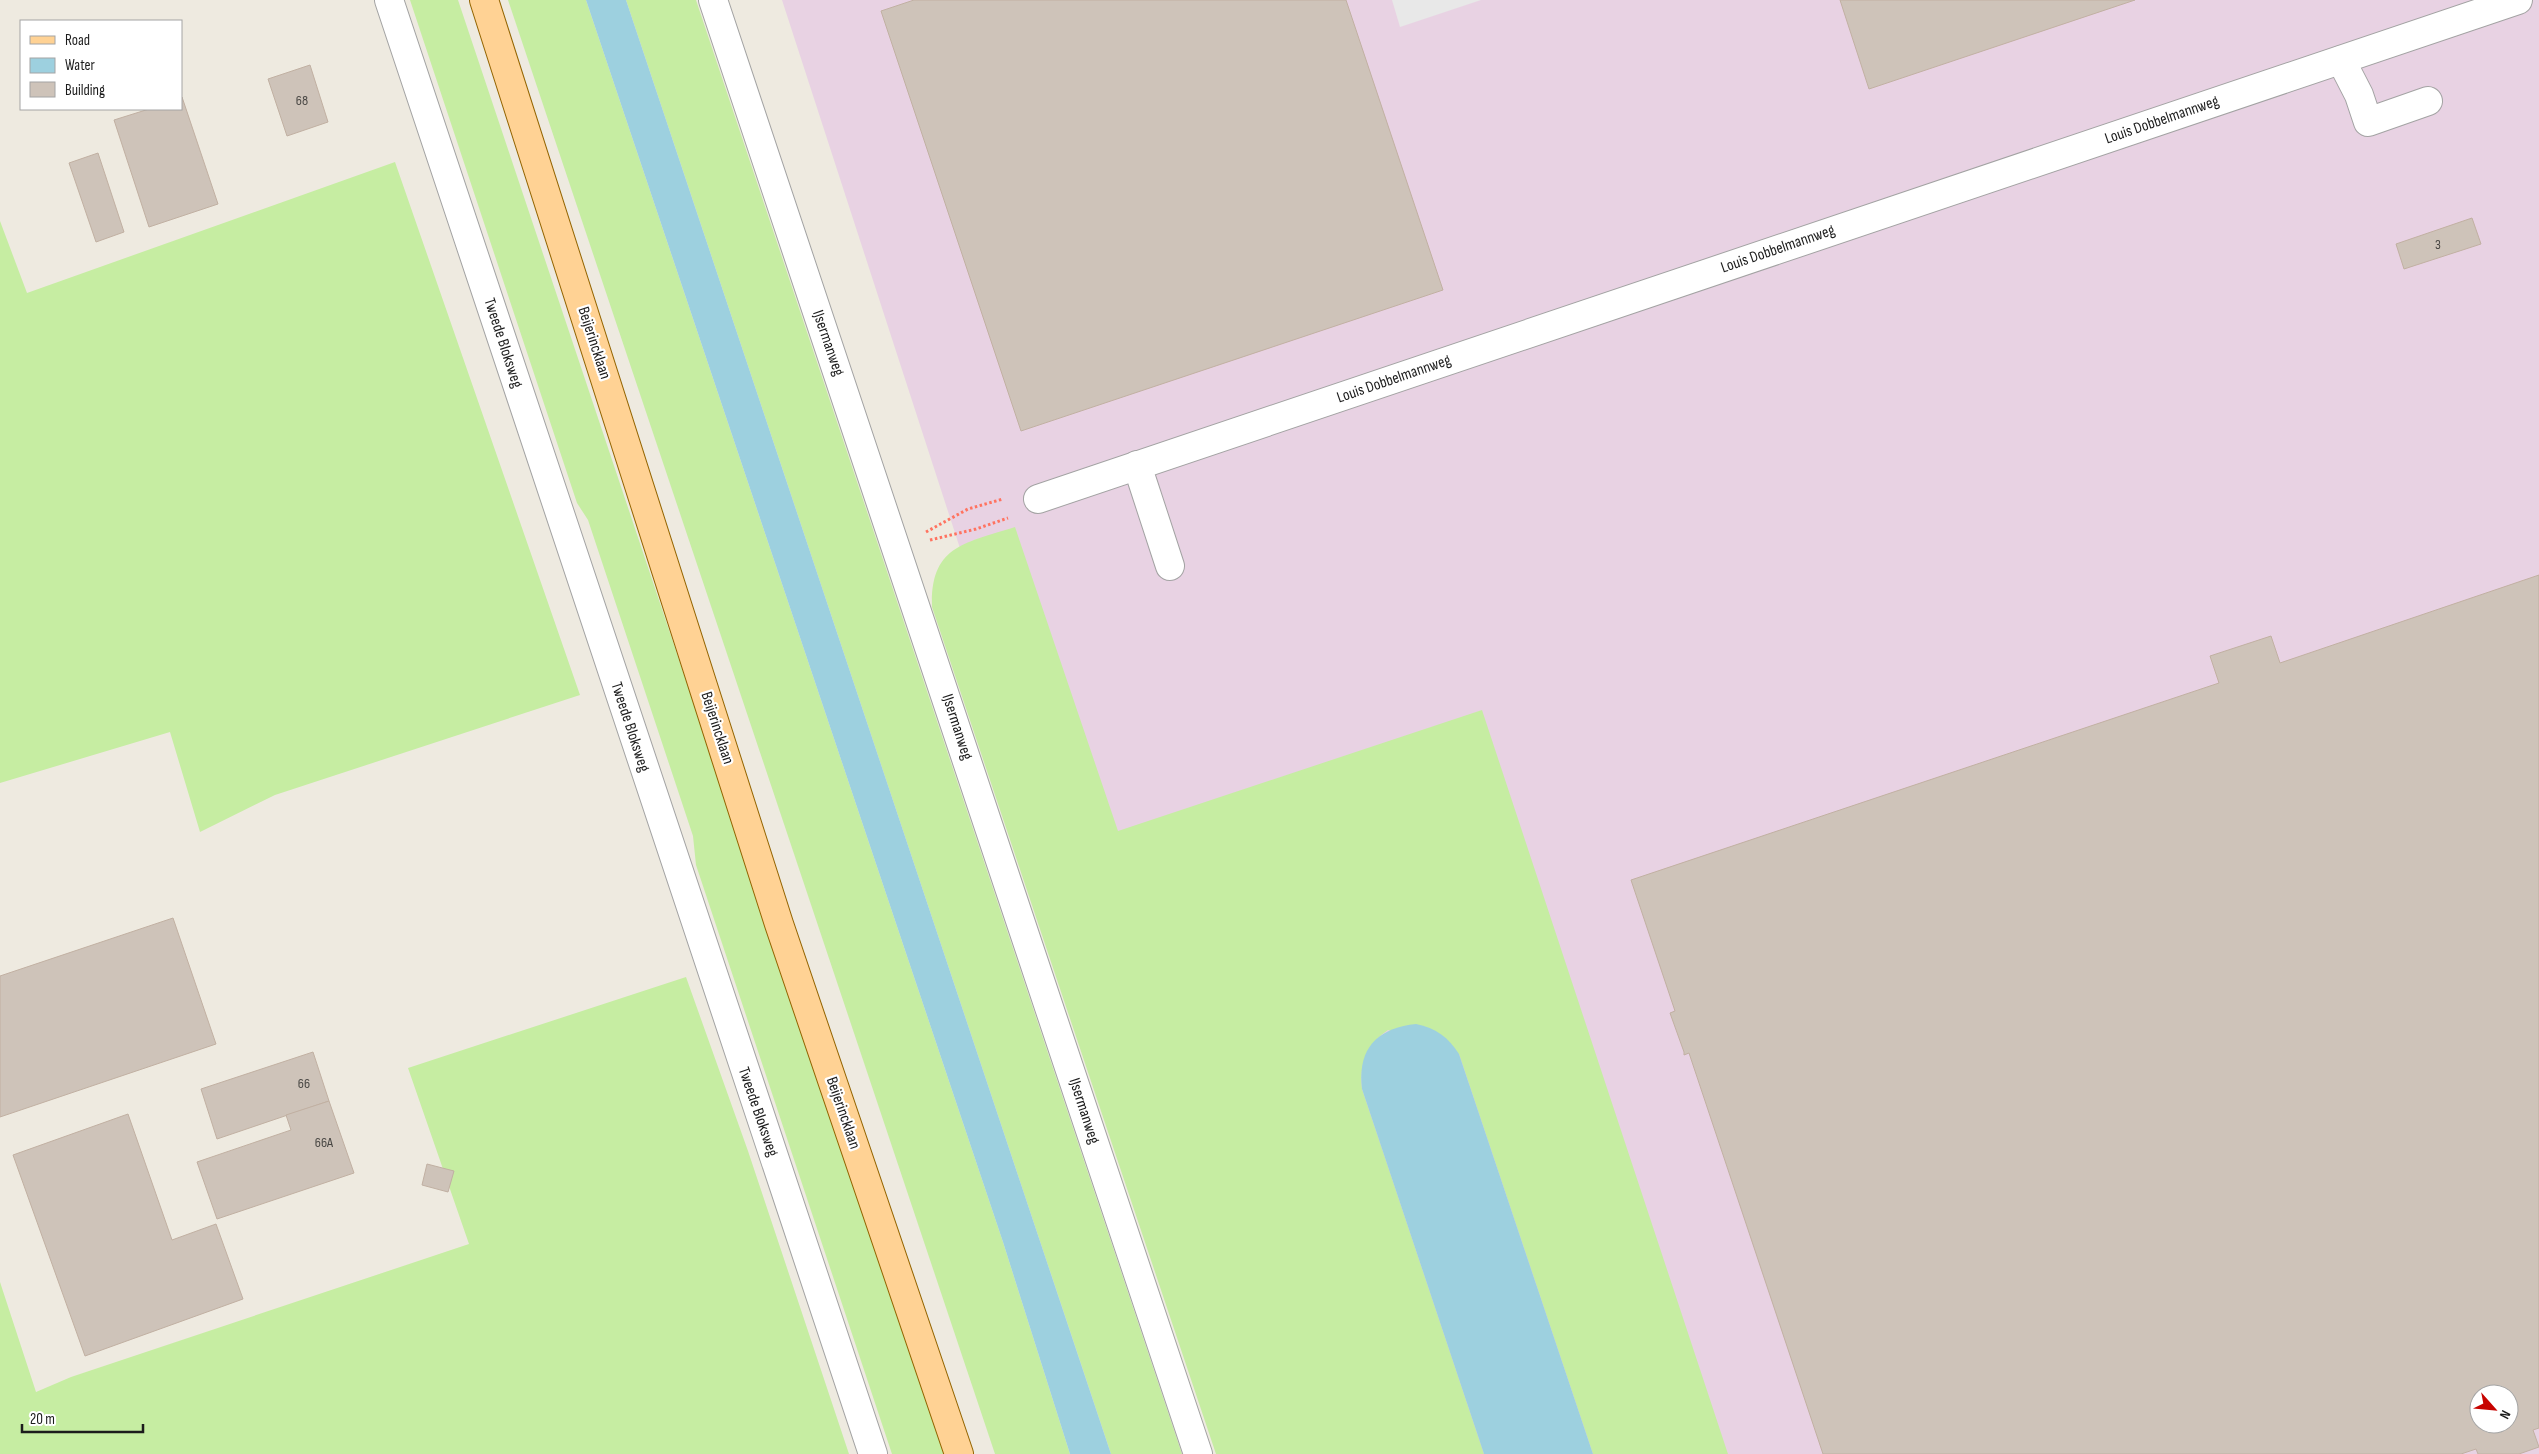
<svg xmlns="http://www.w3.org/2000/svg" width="2539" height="1454" viewBox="0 0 2539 1454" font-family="'Sofia Sans Condensed',sans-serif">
	<rect width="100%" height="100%" fill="#eeeae0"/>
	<path fill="#e8d2e3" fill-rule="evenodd" d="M782,0H2539V1454H1254ZM2479,1394H2509V1424H2479Z"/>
	<g fill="#c6eda2">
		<path d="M410,0H458L945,1454H892L696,865L693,836L588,520L577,503Z"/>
		<path d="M508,0H586L1003,1242L1070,1454H995Z"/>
		<path d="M626,0H696L1182,1454H1111Z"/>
		<path d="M395,162L580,695L275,795L200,832L170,732L0,783V221L27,293Z"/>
		<path d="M1015,527L1118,831L1482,710L1728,1454H1593L1459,1054L1388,1030C1367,1044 1359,1064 1362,1089L1484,1454H1216L932,607C930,545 966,543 1015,527Z"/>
		<path d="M686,977L748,1151L849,1454H0V1282L36,1392L71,1377L469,1244L408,1068Z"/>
	</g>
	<path fill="#e8e8e8" d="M1392,0H1481L1400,27Z"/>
	<g fill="#9dd0df">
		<path d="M586,0H626L1111,1454H1070L1003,1242Z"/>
		<path d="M1416,1024C1436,1028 1448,1037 1459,1054L1593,1454H1484L1362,1089C1357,1049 1377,1028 1416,1024Z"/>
	</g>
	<g fill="#cec3b9" stroke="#c1b0a2" fill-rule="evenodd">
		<path d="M914,0H1346L1443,290L1021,431L881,11Z"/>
		<path d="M1840,0H2135L1869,89Z"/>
		<path d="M310,65L328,122L287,136L268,79Z"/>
		<path d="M182,97L218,204L149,227L114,120L149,109H181Z"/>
		<path d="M98,153L124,232L96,242L69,163Z"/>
		<path d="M2472,218L2481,244L2404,269L2396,244Z"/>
		<path d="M2539,575V1428L2533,1430L2539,1447L2519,1454H2478L2476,1449L2461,1454H1823L1689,1053L1684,1055V1052L1670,1013L1675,1011L1631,880L2219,683L2210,656L2271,636L2280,663ZM2479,1394H2509V1424H2479Z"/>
		<path d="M173,918L216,1044L0,1117V976Z"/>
		<path d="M313,1052L329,1101L217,1139L201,1089Z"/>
		<path d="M329,1101L354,1173L217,1219L197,1162L291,1130L286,1115Z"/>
		<path d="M128,1114L172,1240L216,1224L243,1299L85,1356L13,1155Z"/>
		<path d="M427,1164L454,1171L448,1192L422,1185Z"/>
	</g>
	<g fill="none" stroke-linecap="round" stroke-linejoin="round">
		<defs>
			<g id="minor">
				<path d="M389,0L873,1454"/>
				<path d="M713,0L1198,1454"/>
				<path d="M2341,60L2359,95L2368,122L2428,101"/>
				<path d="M1137,465L1170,566"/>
				<path d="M1038,499L2518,0"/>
			</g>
			<path id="major" d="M484,0L779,924L959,1454"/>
		</defs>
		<use href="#minor" stroke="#a3a3a3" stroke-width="30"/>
		<use href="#major" stroke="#936400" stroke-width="30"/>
		<g stroke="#ff7360" stroke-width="3" stroke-dasharray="2.5 2.5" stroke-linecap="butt">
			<path d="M926,532L968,509L1003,499"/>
			<path d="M930,540L976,529L1008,518"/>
		</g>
		<use href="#minor" stroke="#fff" stroke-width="28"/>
		<use href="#major" stroke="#ffd294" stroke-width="28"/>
	</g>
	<g text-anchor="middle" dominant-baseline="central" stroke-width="4.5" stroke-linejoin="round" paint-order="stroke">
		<g font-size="14" fill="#484643">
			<text x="302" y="100">68</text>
			<text x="2438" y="244">3</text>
			<text x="304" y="1083">66</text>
			<text x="324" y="1142">66A</text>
		</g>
		<g font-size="16" fill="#1c1c1c" stroke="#fff">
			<text transform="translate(2162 120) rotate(-19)">Louis Dobbelmannweg</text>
			<text transform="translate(1778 249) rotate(-19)">Louis Dobbelmannweg</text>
			<text transform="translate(503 343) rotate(72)">Tweede Bloksweg</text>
			<text transform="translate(594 343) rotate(72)">Beijerincklaan</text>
			<text transform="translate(828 343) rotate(71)">IJsermanweg</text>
			<text transform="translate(1394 379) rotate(-19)">Louis Dobbelmannweg</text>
			<text transform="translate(630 727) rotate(72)">Tweede Bloksweg</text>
			<text transform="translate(957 727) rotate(72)">IJsermanweg</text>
			<text transform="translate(717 728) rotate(72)">Beijerincklaan</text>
			<text transform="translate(1084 1111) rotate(72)">IJsermanweg</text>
			<text transform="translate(758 1112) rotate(71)">Tweede Bloksweg</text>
			<text transform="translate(843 1113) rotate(71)">Beijerincklaan</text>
		</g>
	</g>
	<rect x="20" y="20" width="162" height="90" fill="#ffffff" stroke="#a4a4a4"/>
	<rect x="30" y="36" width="25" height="8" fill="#ffd294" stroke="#a4a4a4"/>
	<text x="65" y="45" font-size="15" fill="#1c1c1c">Road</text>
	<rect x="30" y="58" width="25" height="15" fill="#9dd0df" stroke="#a4a4a4"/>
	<text x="65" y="70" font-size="15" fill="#1c1c1c">Water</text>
	<rect x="30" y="82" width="25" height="15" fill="#cec3b9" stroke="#a4a4a4"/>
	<text x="65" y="95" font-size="15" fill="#1c1c1c">Building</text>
	<g transform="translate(2494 1409) rotate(117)"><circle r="24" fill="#ffffff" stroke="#a4a4a4"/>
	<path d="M0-4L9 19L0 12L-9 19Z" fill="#c70300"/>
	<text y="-8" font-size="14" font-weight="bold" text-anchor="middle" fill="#1c1c1c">N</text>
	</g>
	<path d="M22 1424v8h121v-8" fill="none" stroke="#1c1c1c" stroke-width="2.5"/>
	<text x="30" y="1424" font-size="15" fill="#1c1c1c" stroke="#ffffff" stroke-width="4" paint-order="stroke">20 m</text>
</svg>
